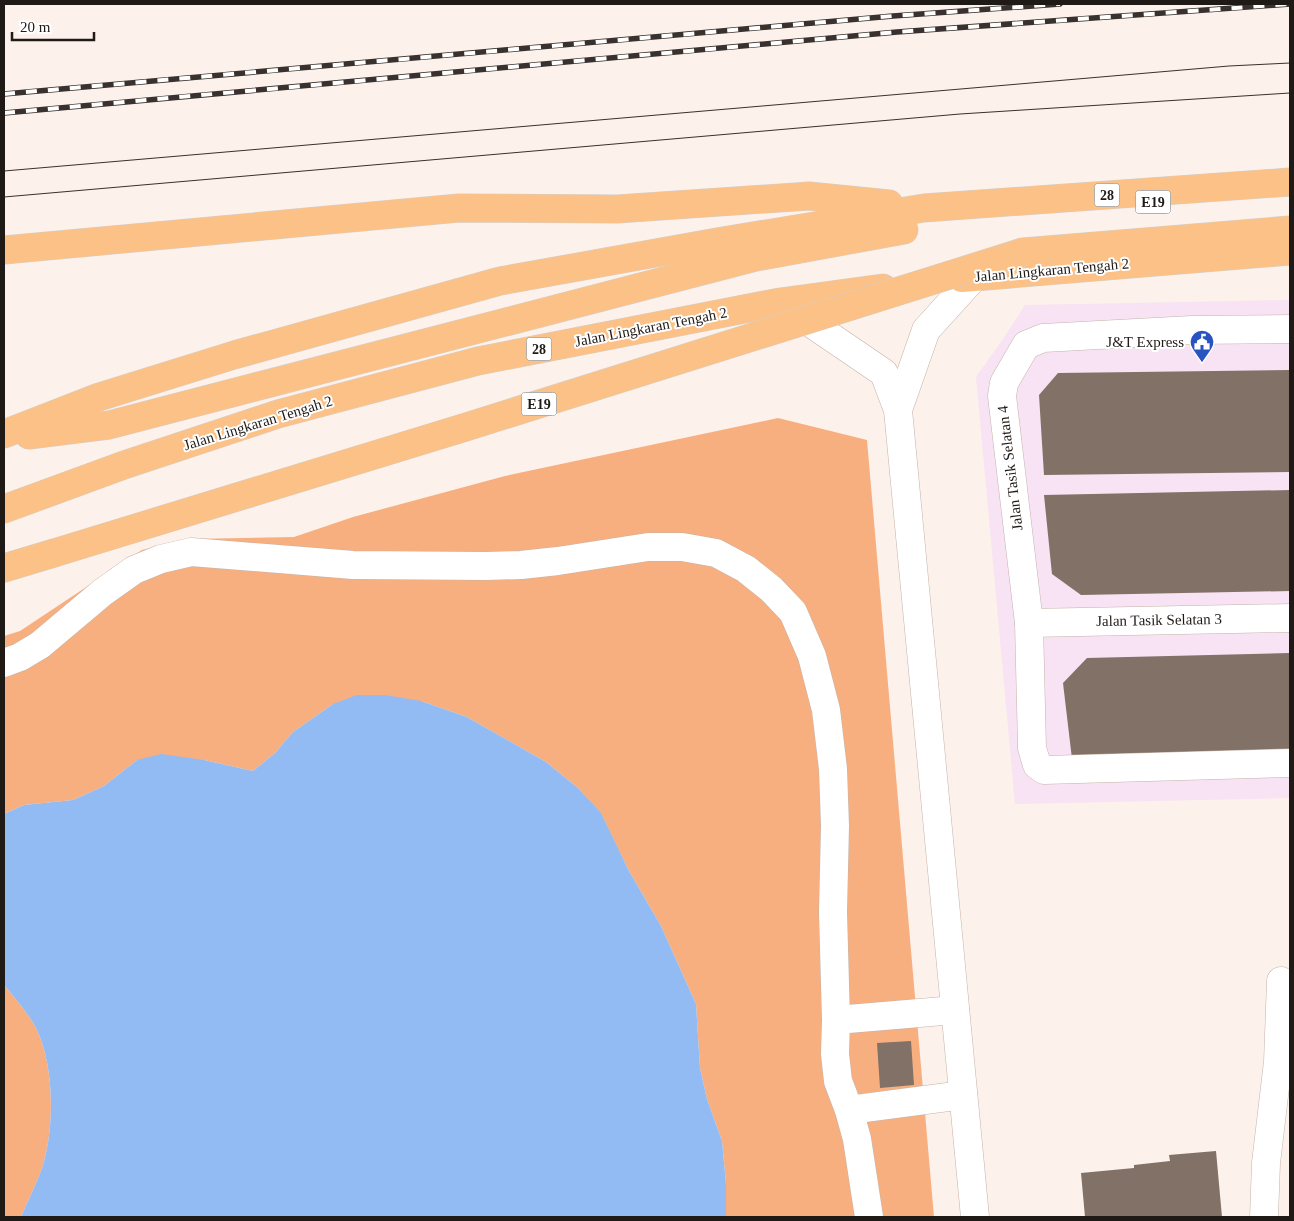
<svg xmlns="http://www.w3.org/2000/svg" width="1294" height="1221" viewBox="0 0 1294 1221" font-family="Georgia,serif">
	<rect width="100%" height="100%" fill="#fdf1eb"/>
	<path fill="#f7e3f3" d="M1290,300V798L1015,804L976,377L1003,339L1025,305Z"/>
	<g fill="#f8af80">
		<path d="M778,418L867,440L934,1217H726V1184L722,1141L707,1099L700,1068L696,1004L661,926L629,871L601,814L578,788L546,762L467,717L421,701L333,704L293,732L275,753L253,771L204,760H137L104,786L73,800L24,805L4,814V636L20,631L142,550L189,539L294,537L353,517L505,476Z"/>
		<path d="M4,985C15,998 28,1013 36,1028C55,1066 55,1131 41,1171C35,1187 27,1202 21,1217H4Z"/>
	</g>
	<path fill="#92bbf3" d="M357,695H385L421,701L467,717L546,762L578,788L601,813L629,871L661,926L696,1004L700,1068L707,1099L722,1141L726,1184V1217H21C27,1202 35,1187 41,1171C55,1131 55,1066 36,1028C28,1013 15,998 4,985V814L24,805L73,800L104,786L137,760L161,754L204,760L253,771L275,753L293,732L333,704Z"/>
	<g fill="#817167">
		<path d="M1290,370V472L1044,475L1039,395L1058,373Z"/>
		<path d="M1290,490V591L1081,595L1052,574L1044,495Z"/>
		<path d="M1290,653V753L1072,759L1063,683L1087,658Z"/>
		<path d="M911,1041L914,1085L880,1088L877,1043Z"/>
		<path d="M1216,1151L1222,1217H1085L1081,1173L1134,1168V1165L1170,1161L1169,1155Z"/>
	</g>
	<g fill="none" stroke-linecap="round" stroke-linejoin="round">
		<defs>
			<g id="minor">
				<path d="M790,309L884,373L898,410L975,1217"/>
				<path d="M1290,329L1192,330L1043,338L1026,345L1004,383L1002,396L1029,623L1032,748L1037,765L1044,770L1290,763"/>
				<path d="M898,410L926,330L975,276"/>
				<path d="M1029,623L1290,618"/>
				<path d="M4,663L20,657L40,645L103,592L134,570L161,559L191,552L353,565L486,566L521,565L558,561L648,547H682L716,553L746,569L771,589L793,612L812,656L826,710L833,769L835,826L833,912L836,1020L835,1054L838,1081L849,1110L857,1139L869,1217"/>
				<path d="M836,1020L955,1010"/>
				<path d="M849,1110L963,1095"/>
				<path d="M1264,1217L1266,1163L1278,1062L1281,981"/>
			</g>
			<g id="highway">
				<path d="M4,250L459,208L617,209L809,196L889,204"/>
				<path d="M1023,252L1290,230"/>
				<path d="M962,278L1290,251"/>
				<path d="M4,434L99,397L234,355L500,281L717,242L924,208L1290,182"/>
				<path d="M29,435L109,425L756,257L904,230"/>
				<path d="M4,509L124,465L278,414L478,361L780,302L883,288"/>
				<path d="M4,568L54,553"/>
			</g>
		</defs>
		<use href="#minor" stroke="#c5b3a8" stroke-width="29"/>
		<use href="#highway" stroke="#d2d1d0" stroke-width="29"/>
		<use href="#minor" stroke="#fff" stroke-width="28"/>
		<use href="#highway" stroke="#fcc186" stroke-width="28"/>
		<g stroke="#38312d" stroke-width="1">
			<path d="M4,171L1229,66L1290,63"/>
			<path d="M4,197L960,114L1290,93"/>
		</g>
		<defs>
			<g id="rail">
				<path d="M4,94L893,16L1060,4"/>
				<path d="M4,113L897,32L1290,4"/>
			</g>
		</defs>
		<use href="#rail" stroke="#38312d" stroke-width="5.5"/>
		<use href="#rail" stroke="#fff" stroke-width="4" stroke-dasharray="11" stroke-linecap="butt"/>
		<defs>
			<path id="highway-bridge" d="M54,553L466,427L1023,252"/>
		</defs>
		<use href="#highway-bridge" stroke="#d2d1d0" stroke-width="29" stroke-linecap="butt"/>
		<use href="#highway-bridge" stroke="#fcc186" stroke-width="28"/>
	</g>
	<defs>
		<symbol id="civic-pin" viewBox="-11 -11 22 30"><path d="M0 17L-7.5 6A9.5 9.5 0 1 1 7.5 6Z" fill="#2853c1" stroke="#fff"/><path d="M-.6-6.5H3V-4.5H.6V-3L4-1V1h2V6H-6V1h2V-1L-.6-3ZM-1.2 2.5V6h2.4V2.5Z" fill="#fff"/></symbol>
	</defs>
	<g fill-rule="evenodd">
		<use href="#civic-pin" x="1188" y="328" width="28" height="38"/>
	</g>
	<g text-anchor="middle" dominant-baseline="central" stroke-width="4" stroke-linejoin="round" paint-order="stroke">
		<g fill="#fff" stroke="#635f5c" stroke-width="1">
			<rect x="1094.5" y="183.5" width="25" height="23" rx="4"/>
			<rect x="1135.5" y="190.5" width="35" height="23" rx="4"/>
			<rect x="526.5" y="337.5" width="25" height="23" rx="4"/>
			<rect x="521.5" y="392.5" width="35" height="23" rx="4"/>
		</g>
		<g font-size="14" font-weight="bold" fill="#201a16">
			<text x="1107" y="195">28</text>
			<text x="1153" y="202">E19</text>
			<text x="539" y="349">28</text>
			<text x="539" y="404">E19</text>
		</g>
		<g font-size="15" fill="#201a16" stroke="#fff">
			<text transform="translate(1052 270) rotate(-5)">Jalan Lingkaran Tengah 2</text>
			<text transform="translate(651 327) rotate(-11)">Jalan Lingkaran Tengah 2</text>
			<text transform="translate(258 423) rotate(-17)">Jalan Lingkaran Tengah 2</text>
			<text transform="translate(1010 468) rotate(-97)">Jalan Tasik Selatan 4</text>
			<text transform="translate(1159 620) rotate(-1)">Jalan Tasik Selatan 3</text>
		</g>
		<g font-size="15" fill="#201a16" stroke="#fff" text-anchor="end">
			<text x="1184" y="342">J&amp;T Express</text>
		</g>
	</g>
	<rect width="1294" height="1221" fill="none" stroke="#201a16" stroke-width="10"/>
	<path d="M12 32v8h82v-8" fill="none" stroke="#201a16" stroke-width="2.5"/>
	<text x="20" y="32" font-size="15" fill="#201a16" stroke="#ffffff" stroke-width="4" paint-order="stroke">20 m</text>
</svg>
